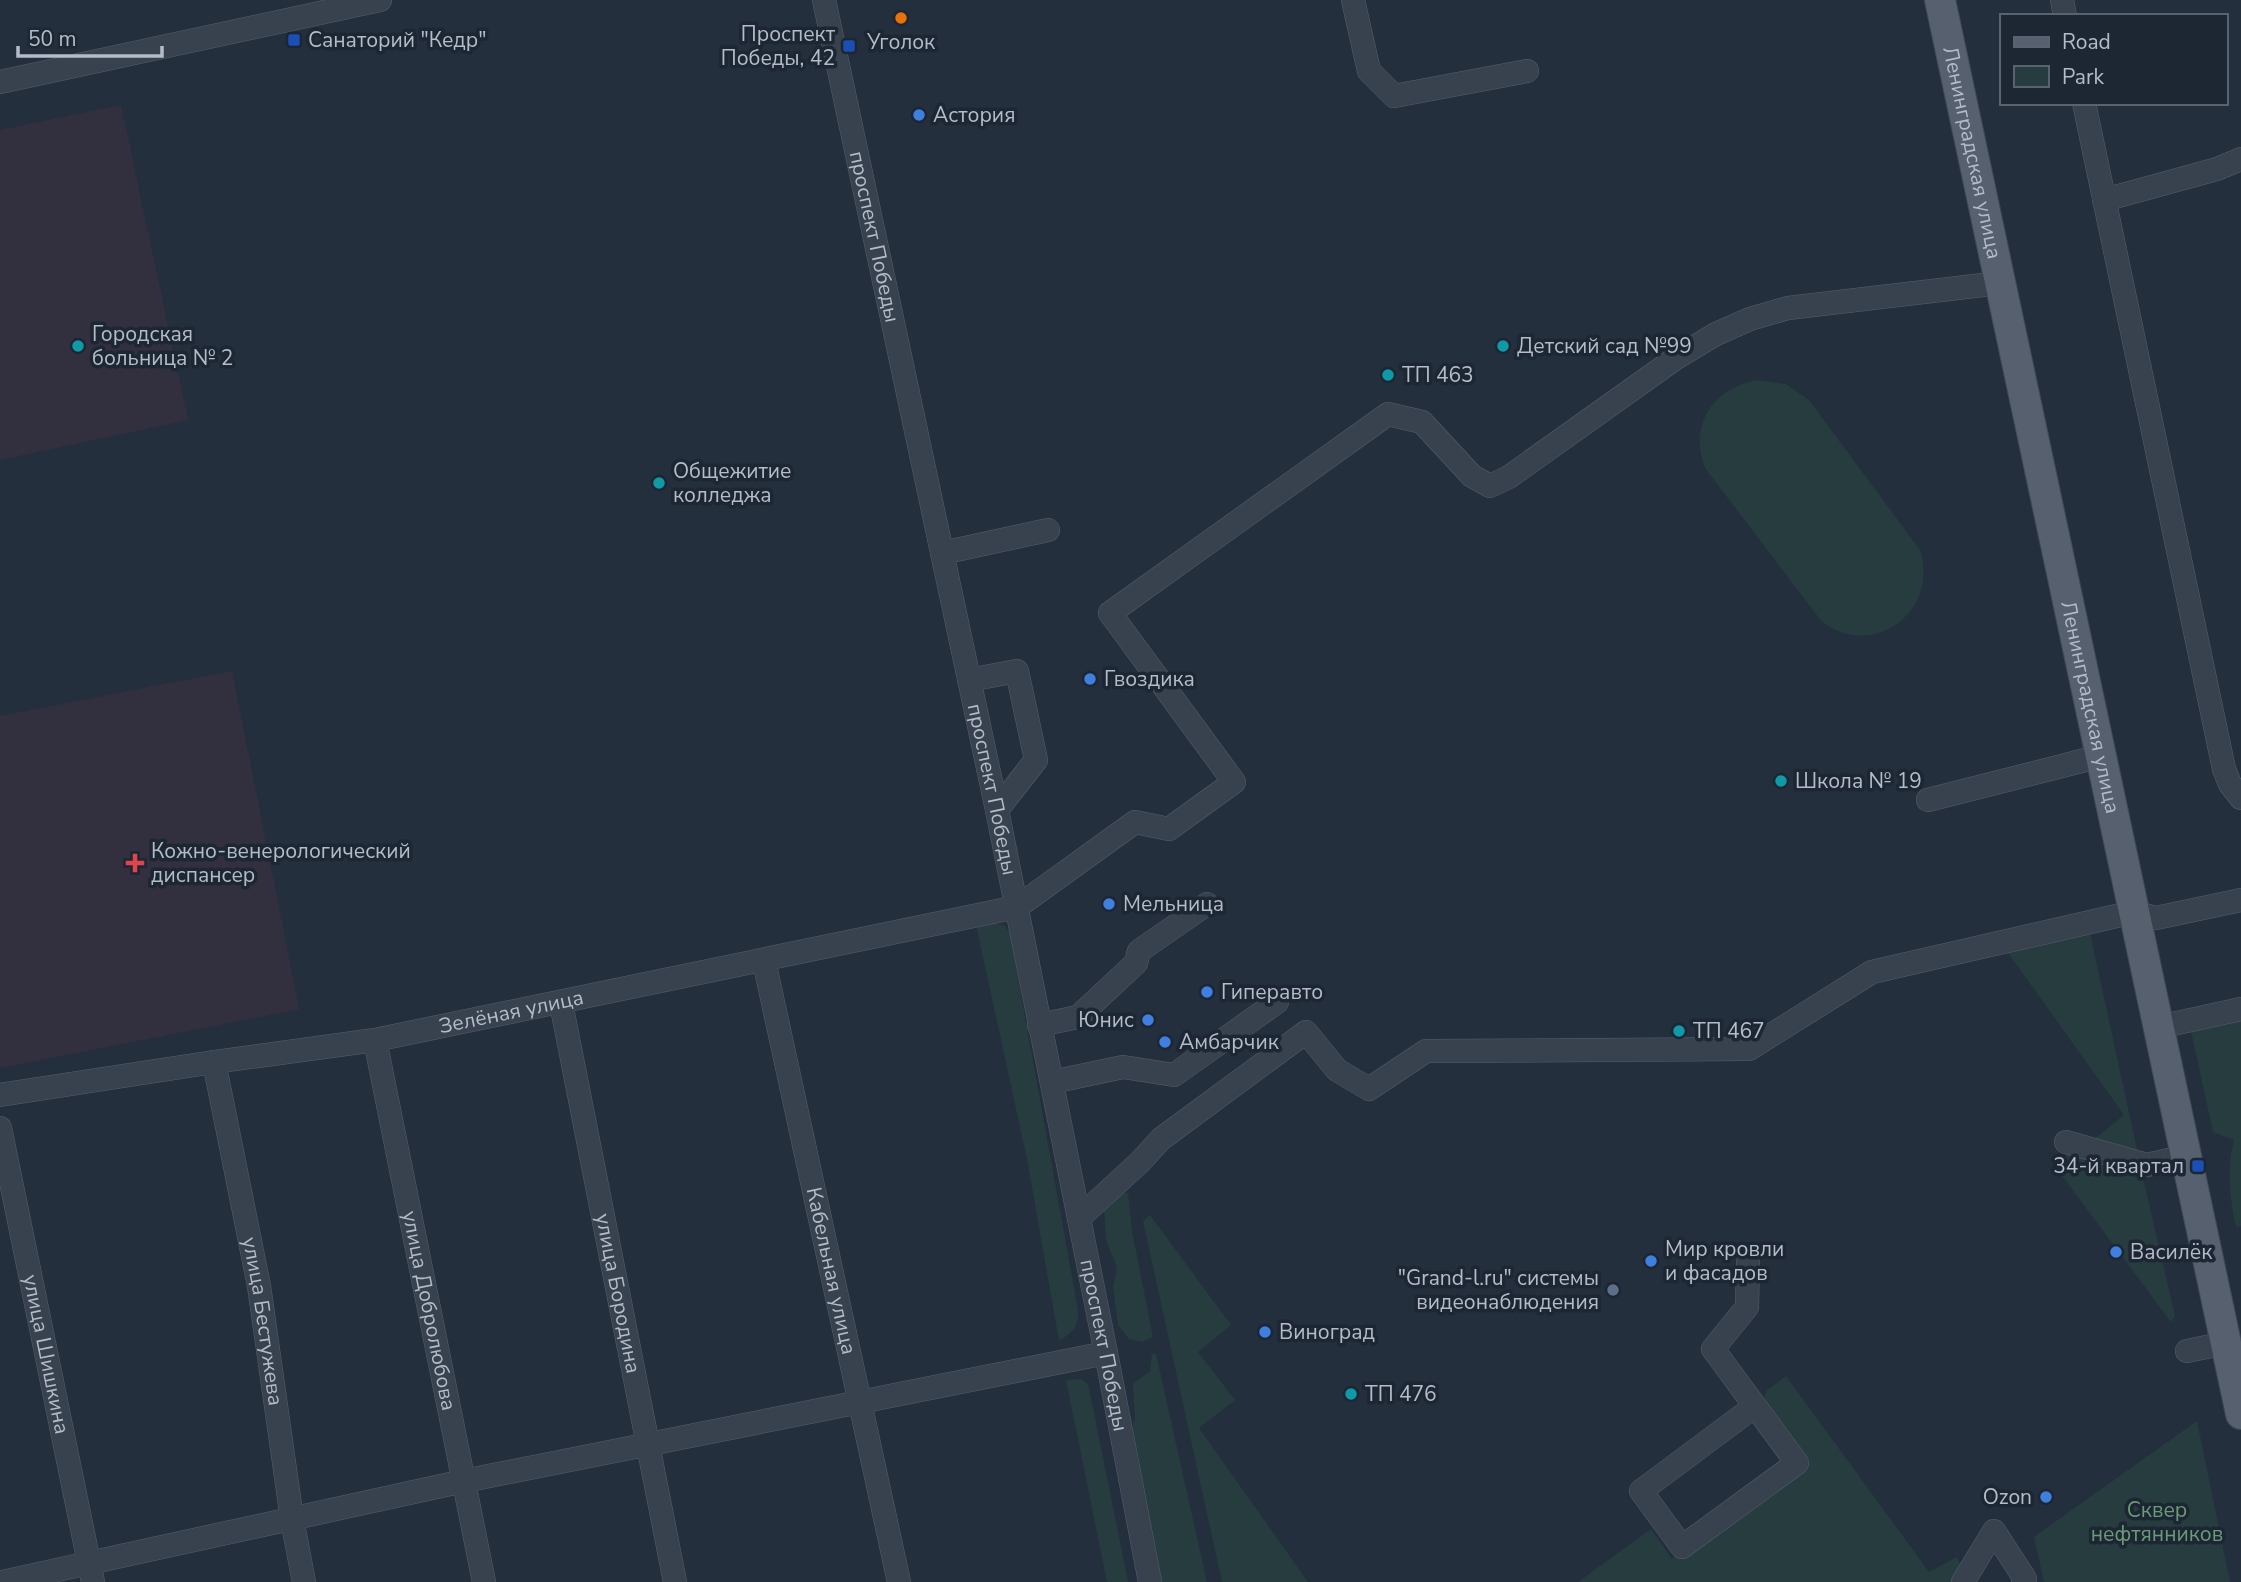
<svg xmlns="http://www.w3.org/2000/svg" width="2241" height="1582" viewBox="0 0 2241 1582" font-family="'Nunito Sans',sans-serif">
	<rect width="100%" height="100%" fill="#242f3e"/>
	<g fill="#32303f">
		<path d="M121,105L188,420L0,460V130Z"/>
		<path d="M232,671L299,1009L0,1068V716Z"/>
	</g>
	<g fill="#263c3f">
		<path d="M1757,380L1786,384L1809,400L1920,550C1936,597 1896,645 1847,634C1838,632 1830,627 1822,622L1705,468C1689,424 1712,389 1757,380Z"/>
		<path d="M991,922L1005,926L1010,933L1078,1310C1079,1327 1073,1332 1059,1341L1027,1159L976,925Z"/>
		<path d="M2090,933L2138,1154L2092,1141L2124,1115L2006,950Z"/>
		<path d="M2241,1020V1226L2236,1227C2230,1198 2226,1169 2234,1140L2213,1132L2191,1031Z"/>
		<path d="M2070,1151L2141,1169L2175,1316L2171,1322L2057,1169L2058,1165Z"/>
		<path d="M1117,1192L1128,1193L1132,1231L1153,1337L1142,1342L1129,1339L1118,1325L1113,1288L1117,1267L1106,1240L1104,1209Z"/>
		<path d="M1150,1215L1231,1325L1198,1352L1235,1400L1199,1428L1308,1582H1222L1143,1221Z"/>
		<path d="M1152,1354H1156L1207,1582H1157L1130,1434L1135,1419L1133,1384L1150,1371Z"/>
		<path d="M1786,1376L1929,1572L1957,1557L1960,1564L1955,1582H1578L1651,1529L1672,1559L1804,1464L1763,1401L1767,1390Z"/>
		<path d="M1081,1379L1086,1382L1089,1388L1128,1582H1107L1066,1380Z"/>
		<path d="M2197,1421L2230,1582H2044L2034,1537Z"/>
	</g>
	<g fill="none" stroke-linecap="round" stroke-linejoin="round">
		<defs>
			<g id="minor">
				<path id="s1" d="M824,0L997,810L1106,1353L1150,1582"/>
				<path d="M1353,0L1369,71L1394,96L1527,71"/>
				<path d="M2062,0L2065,16"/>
				<path d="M0,82L380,0"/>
				<path d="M2084,103L2224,769L2230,784L2241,798"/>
				<path d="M2104,200L2217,169L2241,159"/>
				<path d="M942,553L1048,530"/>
				<path d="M969,680L1017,671L1036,760L997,810"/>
				<path d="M1928,800L2101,756"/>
				<path id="s2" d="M764,961L899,1582"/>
				<path id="s3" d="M561,1003L675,1582"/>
				<path d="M1039,1025L1078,1017L1136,963L1139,951L1207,904"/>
				<path d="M2159,1027L2241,1009"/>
				<path id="s4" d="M375,1040L484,1582"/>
				<path id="s5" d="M214,1062L259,1286L292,1519L304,1582"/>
				<path d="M1052,1082L1123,1067L1174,1075L1277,1002"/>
				<path id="s6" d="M0,1095L214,1062L375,1040L1017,907L1135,822L1169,829L1234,782L1110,613L1388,414L1422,422L1472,476L1490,486L1509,477L1676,358L1716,334L1750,319L1788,308L2000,283"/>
				<path id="s7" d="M0,1128L93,1582"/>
				<path d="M2066,1142L2147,1165L2186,1156"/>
				<path d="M1079,1218L1140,1162L1161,1139L1306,1032L1337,1070L1369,1089L1426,1051L1749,1049L1872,972L2134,912L2156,918L2241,900"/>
				<path d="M1748,1263L1747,1307L1713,1349L1797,1463L1682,1547L1641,1491L1755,1406"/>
				<path d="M2187,1351L2226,1343"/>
				<path d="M2,1582L464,1481L1106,1353"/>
				<path d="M1963,1582L1994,1531L2025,1579L2023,1582"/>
			</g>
			<g id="major">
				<path id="s8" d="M1940,0L2241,1414"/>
			</g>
		</defs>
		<use href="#minor" stroke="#565f6c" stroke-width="24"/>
		<use href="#major" stroke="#414a57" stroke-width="32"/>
		<use href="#minor" stroke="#38414e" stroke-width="23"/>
		<use href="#major" stroke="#56606e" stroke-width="30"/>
	</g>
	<circle fill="#e8710a" stroke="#1d2633" stroke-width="2.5" cx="901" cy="18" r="7"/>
	<g fill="#1a4fb4" stroke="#1d2633" stroke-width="2.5">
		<rect x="287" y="33" width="14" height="14" rx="3.5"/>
		<rect x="842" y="39" width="14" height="14" rx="3.5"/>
		<rect x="2191" y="1159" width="14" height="14" rx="3.5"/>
	</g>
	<g fill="#3f7fe0" stroke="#1d2633" stroke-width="2.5">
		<circle cx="919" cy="115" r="7"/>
		<circle cx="1090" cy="679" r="7"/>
		<circle cx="1109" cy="904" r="7"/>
		<circle cx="1207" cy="992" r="7"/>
		<circle cx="1148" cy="1020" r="7"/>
		<circle cx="1165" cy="1042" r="7"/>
		<circle cx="2116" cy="1252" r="7"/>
		<circle cx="1651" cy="1261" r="7"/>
		<circle cx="1265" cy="1332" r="7"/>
		<circle cx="2046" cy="1497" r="7"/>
	</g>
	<g fill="#0f9aa8" stroke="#1d2633" stroke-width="2.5">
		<circle cx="78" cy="346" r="7"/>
		<circle cx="1503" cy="346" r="7"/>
		<circle cx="1388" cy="375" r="7"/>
		<circle cx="659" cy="483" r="7"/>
		<circle cx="1781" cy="781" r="7"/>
		<circle cx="1679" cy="1031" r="7"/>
		<circle cx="1351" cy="1394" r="7"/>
	</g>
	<path fill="#e0444e" stroke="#1d2633" stroke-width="2.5" d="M131.5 852.5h7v7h7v7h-7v7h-7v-7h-7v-7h7z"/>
	<circle fill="#5c6f8a" stroke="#1d2633" stroke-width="2.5" cx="1613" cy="1290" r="7"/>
	<g text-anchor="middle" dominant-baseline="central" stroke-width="7" stroke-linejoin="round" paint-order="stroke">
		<g font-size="21" fill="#b4bcc9" stroke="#1d2633" text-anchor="start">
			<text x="835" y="34" text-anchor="end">Проспект<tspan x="835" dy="24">Победы, 42</tspan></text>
			<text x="308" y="40">Санаторий "Кедр"</text>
			<text x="901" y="42" text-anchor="middle">Уголок</text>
			<text x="933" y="115">Астория</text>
			<text x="92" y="334">Городская<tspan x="92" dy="24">больница № 2</tspan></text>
			<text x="1517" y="346">Детский сад №99</text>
			<text x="1402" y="375">ТП 463</text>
			<text x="673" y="471">Общежитие<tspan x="673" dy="24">колледжа</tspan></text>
			<text x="1104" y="679">Гвоздика</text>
			<text x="1795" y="781">Школа № 19</text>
			<text x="151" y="851">Кожно-венерологический<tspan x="151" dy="24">диспансер</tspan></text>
			<text x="1123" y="904">Мельница</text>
			<text x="1221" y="992">Гиперавто</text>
			<text x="1134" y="1020" text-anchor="end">Юнис</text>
			<text x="1693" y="1031">ТП 467</text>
			<text x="1179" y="1042">Амбарчик</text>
			<text x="2184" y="1166" text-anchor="end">34-й квартал</text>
			<text x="1665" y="1249">Мир кровли<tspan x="1665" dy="24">и фасадов</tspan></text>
			<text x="2130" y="1252">Василёк</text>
			<text x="1599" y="1278" text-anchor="end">"Grand-l.ru" системы<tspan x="1599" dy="24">видеонаблюдения</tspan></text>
			<text x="1279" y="1332">Виноград</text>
			<text x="1365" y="1394">ТП 476</text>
			<text x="2032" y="1497" text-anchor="end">Ozon</text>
		</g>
		<g font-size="21" fill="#b4bcc9" stroke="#1d2633">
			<text stroke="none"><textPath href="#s8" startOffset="156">Ленинградская улица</textPath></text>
			<text stroke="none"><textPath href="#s1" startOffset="242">проспект Победы</textPath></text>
			<text stroke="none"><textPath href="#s8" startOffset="723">Ленинградская улица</textPath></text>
			<text stroke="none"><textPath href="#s1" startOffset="807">проспект Победы</textPath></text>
			<text stroke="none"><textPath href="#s6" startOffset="518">Зелёная улица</textPath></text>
			<text stroke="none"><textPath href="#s2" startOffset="317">Кабельная улица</textPath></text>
			<text stroke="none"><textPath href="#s3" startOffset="296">улица Бородина</textPath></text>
			<text stroke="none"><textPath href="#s4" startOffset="276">улица Добролюбова</textPath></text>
			<text stroke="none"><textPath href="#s5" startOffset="264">улица Бестужева</textPath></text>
			<text stroke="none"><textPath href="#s1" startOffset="1374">проспект Победы</textPath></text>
			<text stroke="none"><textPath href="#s7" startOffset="231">улица Шишкина</textPath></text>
		</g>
		<g font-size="21" fill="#6b9a76" stroke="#1d2633">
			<text x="2157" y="1510">Сквер<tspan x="2157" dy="24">нефтянников</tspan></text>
		</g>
	</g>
	<rect x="2000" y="14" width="228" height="91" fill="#1d2633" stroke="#59626f" stroke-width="2"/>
	<rect x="2014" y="37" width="35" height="10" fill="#56606e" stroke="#59626f" stroke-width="2"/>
	<text x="2062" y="49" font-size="21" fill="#b4bcc9">Road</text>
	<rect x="2014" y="66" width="35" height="21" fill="#263c3f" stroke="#59626f" stroke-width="2"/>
	<text x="2062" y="84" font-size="21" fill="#b4bcc9">Park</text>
	<path d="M18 46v10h144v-10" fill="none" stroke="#b4bcc9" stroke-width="3.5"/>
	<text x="28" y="46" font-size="21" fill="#b4bcc9" stroke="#1d2633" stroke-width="5" paint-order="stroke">50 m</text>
</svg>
